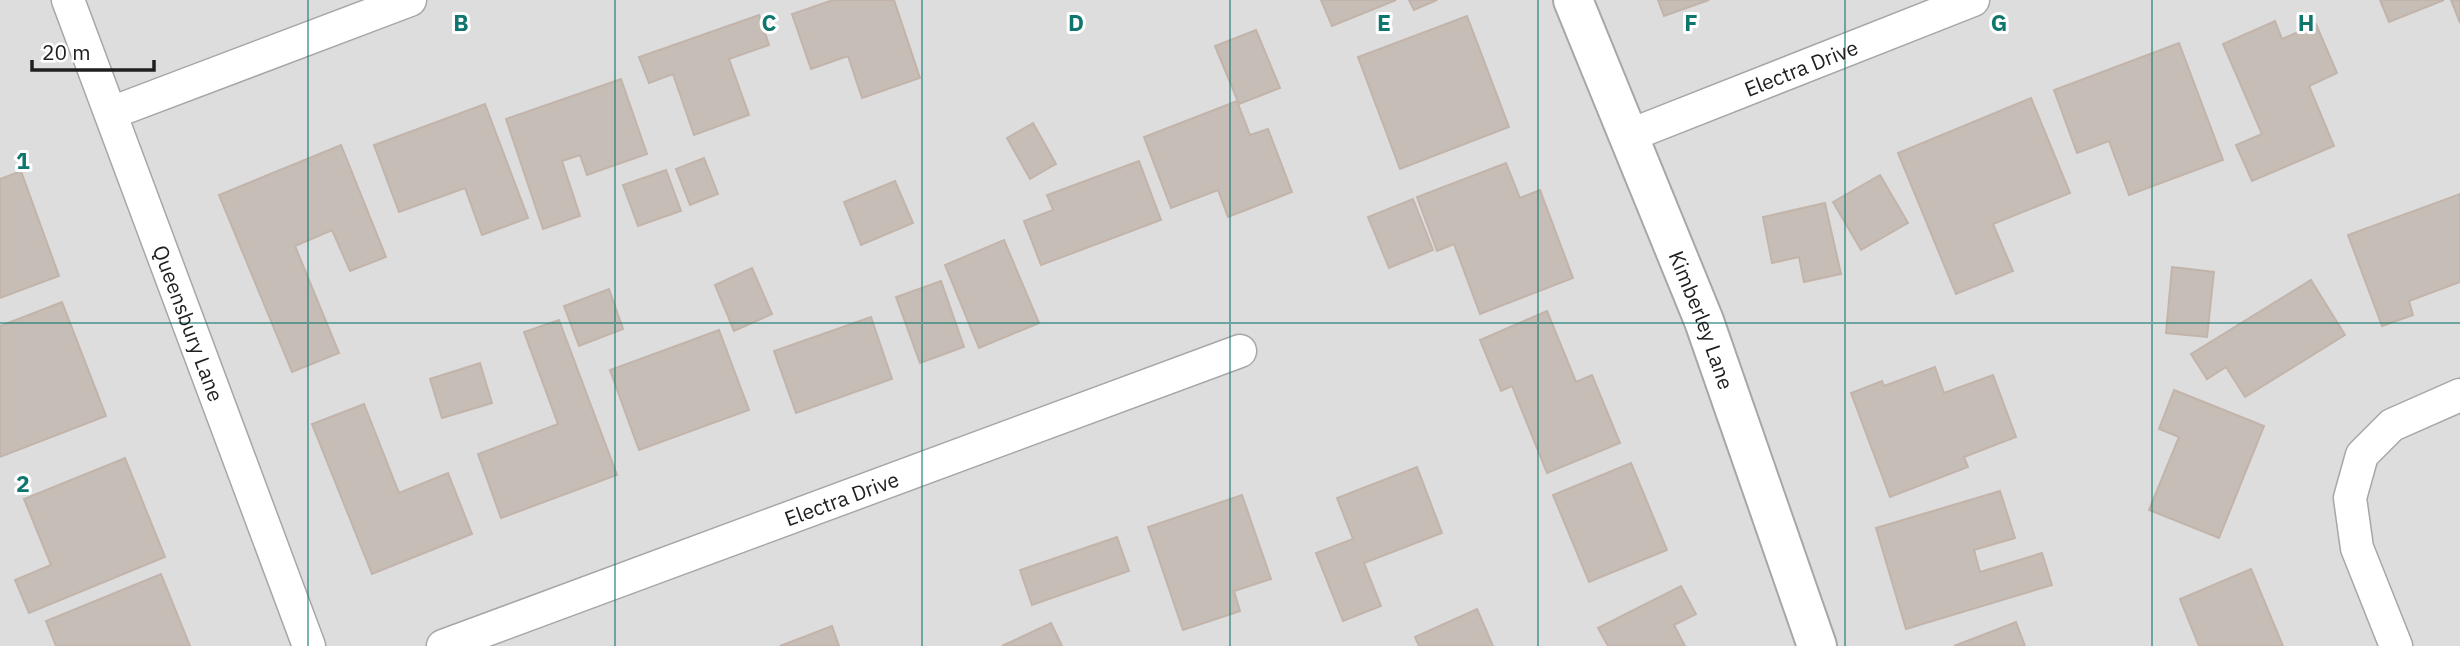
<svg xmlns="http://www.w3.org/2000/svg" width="2460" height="646" viewBox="0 0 2460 646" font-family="'IBM Plex Sans',sans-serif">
	<rect width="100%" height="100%" fill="#f0ede7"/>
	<rect fill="#dedddd" x="0" y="0" width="2460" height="646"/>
	<g fill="#c5bdb6" stroke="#c2b4aa" stroke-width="2">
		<path d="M833,0H894L920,78L862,98L848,56L811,69L792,14Z"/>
		<path d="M1321,0H1396L1332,26Z"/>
		<path d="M1409,0H1437L1414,10Z"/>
		<path d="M1658,0H1709L1664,16Z"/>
		<path d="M2380,0H2444L2389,22Z"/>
		<path d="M2451,0H2460V23Z"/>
		<path d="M759,15L769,45L729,59L749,115L694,135L673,74L649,83L639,57Z"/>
		<path d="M1467,16L1509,127L1400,169L1358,57Z"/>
		<path d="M2275,21L2282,39L2316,24L2337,73L2309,86L2334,146L2252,181L2236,145L2262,134L2223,44Z"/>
		<path d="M1256,30L1280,88L1239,104L1215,46Z"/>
		<path d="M2179,43L2223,160L2129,195L2109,141L2077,153L2054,90Z"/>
		<path d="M621,79L647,154L587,175L580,155L562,161L580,216L543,229L506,119Z"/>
		<path d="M2031,98L2070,193L1993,224L2013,271L1956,294L1898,153Z"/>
		<path d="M1237,101L1250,135L1268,129L1292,192L1228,217L1218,190L1171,208L1144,137Z"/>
		<path d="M485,104L528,218L482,235L465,188L399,212L374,145Z"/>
		<path d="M1033,123L1056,164L1030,179L1007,138Z"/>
		<path d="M341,145L386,257L350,271L332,230L295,246L339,353L292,372L219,195Z"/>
		<path d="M704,158L718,194L690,205L676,169Z"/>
		<path d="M1139,161L1161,220L1041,265L1024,221L1053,210L1047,195Z"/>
		<path d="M1506,163L1520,198L1540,190L1573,278L1480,314L1454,244L1437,251L1417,197Z"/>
		<path d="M666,170L681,211L638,226L623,185Z"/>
		<path d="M21,171L59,276L0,298V179Z"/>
		<path d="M1880,175L1908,223L1861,250L1833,202Z"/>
		<path d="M895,181L913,223L861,245L844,202Z"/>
		<path d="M2460,194V282L2409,301L2413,315L2382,326L2348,235Z"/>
		<path d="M1413,199L1433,250L1389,268L1368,217Z"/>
		<path d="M1825,203L1841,274L1804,282L1799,257L1772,263L1763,217Z"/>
		<path d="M1004,240L1039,323L979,348L945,265Z"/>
		<path d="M2172,267L2214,272L2207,337L2166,333Z"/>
		<path d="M752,268L772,314L734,331L715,285Z"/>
		<path d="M2311,280L2345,335L2245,397L2226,367L2207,379L2191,354Z"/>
		<path d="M941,281L964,347L920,363L896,297Z"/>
		<path d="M609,289L623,329L579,346L564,306Z"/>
		<path d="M62,302L106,416L0,457V326Z"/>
		<path d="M1547,311L1576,382L1592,375L1620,443L1547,473L1512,386L1501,391L1480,340Z"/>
		<path d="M871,317L892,379L796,413L774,351Z"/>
		<path d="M559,320L617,475L501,518L478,454L558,424L524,332Z"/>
		<path d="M719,330L749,410L639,450L610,370Z"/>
		<path d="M480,363L492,403L442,418L430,379Z"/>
		<path d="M1935,367L1944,393L1993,375L2016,437L1964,457L1968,467L1890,497L1851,393L1882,381L1884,386Z"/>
		<path d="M2174,390L2264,426L2219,538L2149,510L2179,437L2159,429Z"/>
		<path d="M364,404L399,493L448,473L472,534L372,574L312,424Z"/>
		<path d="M125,458L165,557L29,613L15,580L51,565L24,499Z"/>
		<path d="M1631,463L1667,550L1589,582L1553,495Z"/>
		<path d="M1417,467L1442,533L1364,563L1381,606L1343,621L1316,553L1353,539L1337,498Z"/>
		<path d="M2000,491L2015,538L1974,550L1980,572L2042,553L2052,585L1906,629L1876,528Z"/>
		<path d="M1242,495L1271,579L1234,591L1240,611L1183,630L1148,527Z"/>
		<path d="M1117,537L1129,571L1032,605L1020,570Z"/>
		<path d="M2251,569L2283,646H2199L2180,599Z"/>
		<path d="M161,574L190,646H56L46,621Z"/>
		<path d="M1681,586L1696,614L1674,625L1685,646H1608L1598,628Z"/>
		<path d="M1477,609L1493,646H1419L1415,637Z"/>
		<path d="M2016,622L2025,646H1954Z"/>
		<path d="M1051,623L1062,646H1002Z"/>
		<path d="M832,626L839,646H780Z"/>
	</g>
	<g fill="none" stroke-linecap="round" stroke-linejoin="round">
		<defs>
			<g id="minor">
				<path id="s1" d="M68,0L309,646"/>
				<path d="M111,113L410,0"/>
				<path id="s2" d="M1628,136L1973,0"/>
				<path id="s3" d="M443,646L1240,351"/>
				<path d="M2396,646L2357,548L2350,498L2362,455L2392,425L2460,395"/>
			</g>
			<g id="tertiary">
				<path id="s4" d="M1573,0L1704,321L1817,646"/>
			</g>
		</defs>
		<use href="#minor" stroke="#a7a7a7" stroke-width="35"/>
		<use href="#tertiary" stroke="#a7a7a7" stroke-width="42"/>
		<use href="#minor" stroke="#fff" stroke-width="32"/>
		<use href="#tertiary" stroke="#fff" stroke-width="38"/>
	</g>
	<path fill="none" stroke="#0f766e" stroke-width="2" stroke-opacity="0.55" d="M308,0V646M615,0V646M922,0V646M1230,0V646M1538,0V646M1845,0V646M2152,0V646M0,323H2460"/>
	<g text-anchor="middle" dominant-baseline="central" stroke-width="6" stroke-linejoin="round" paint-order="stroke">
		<g font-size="21" fill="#202020" stroke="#fff">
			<text stroke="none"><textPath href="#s2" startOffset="186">Electra Drive</textPath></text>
			<text stroke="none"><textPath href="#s4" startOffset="345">Kimberley Lane</textPath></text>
			<text stroke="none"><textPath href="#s1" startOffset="345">Queensbury Lane</textPath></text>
			<text stroke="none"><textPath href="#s3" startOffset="425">Electra Drive</textPath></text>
		</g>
	</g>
	<g font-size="23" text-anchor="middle" font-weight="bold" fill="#0f766e" stroke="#fff" stroke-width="6" stroke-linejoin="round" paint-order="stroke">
		<text x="461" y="31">B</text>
		<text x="769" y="31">C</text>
		<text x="1076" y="31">D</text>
		<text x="1384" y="31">E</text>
		<text x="1691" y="31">F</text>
		<text x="1999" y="31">G</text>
		<text x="2306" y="31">H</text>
		<text x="23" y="169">1</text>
		<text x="23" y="492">2</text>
	</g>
	<path d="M32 60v10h122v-10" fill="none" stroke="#202020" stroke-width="3.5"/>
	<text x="42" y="60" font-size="21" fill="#202020" stroke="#ffffff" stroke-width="5" paint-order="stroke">20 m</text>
</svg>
